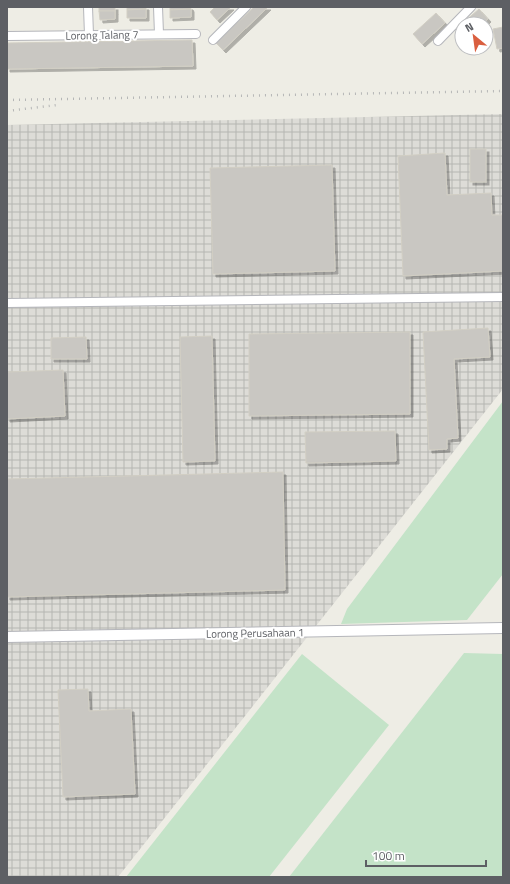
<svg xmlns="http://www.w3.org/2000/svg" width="510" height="884" viewBox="0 0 510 884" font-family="'Titillium Web',sans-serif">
	<defs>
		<pattern id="industrial-grid" width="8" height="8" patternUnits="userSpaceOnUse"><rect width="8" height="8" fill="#dddcd7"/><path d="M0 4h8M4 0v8" fill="none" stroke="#b6b6b2"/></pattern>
		<filter id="shadow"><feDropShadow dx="3" dy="3" stdDeviation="0" flood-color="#0004"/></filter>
	</defs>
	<rect width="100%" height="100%" fill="#eeede5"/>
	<path fill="url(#industrial-grid)" d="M503,114V389L118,877H7V125Z"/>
	<g fill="#c4e3c8">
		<path d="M503,401V574L467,620L341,624L347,609Z"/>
		<path d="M464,653L503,654V877H289Z"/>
		<path d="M302,654L389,725L269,877H126Z"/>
	</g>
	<g fill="#c9c7c2" stroke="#d2cfc4" filter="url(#shadow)">
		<rect x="99" y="7" width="16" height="4"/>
		<path d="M127,7H146V9L127,10Z"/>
		<path d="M170,7H190L191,9L170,10Z"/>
		<path d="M215,7H231L217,20L210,12Z"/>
		<path d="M254,7H268L223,50L216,43Z"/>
		<path d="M146,9V18H127V10Z"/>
		<path d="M191,9V17L170,18V10Z"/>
		<path d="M479,9L488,19L483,24H462V34L457,28Z"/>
		<path d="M99,11H115V19L100,20Z"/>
		<path d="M436,13L445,23L422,44L413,34Z"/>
		<path d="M503,27V48L497,49L493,29Z"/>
		<path d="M192,40L193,66L7,69V43Z"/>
		<rect x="470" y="149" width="16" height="33"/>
		<path d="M445,153L447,195L491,193L492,215H503V271L403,276L398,156Z"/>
		<path d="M332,165L335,271L213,274L210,168Z"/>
		<path d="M488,328L490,357L454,359L458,438L447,439V449L429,450L423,332Z"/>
		<path d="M410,332V414L249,416V334Z"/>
		<path d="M212,336L215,461L183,462L180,337Z"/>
		<path d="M86,337L87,359H51V338Z"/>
		<path d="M63,370L65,416L7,419V372Z"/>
		<path d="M395,431L396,461L306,463L305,432Z"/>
		<path d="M283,472L285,590L7,597V479Z"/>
		<path d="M88,689L89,711L131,709L135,794L63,797L58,690Z"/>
	</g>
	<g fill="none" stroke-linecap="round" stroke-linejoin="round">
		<defs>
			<g id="minor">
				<path d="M88,7L89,35"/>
				<path d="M158,7L159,34"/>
				<path d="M7,36L196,34"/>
				<path d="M213,40L246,7"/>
				<path d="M438,41L471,7"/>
				<path d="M7,303L503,297"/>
			</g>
			<path id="tertiary" d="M7,637L503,628"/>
		</defs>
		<use href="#minor" stroke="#b5b6bb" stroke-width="10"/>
		<use href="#tertiary" stroke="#b5b6bb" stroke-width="12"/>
		<use href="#minor" stroke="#fff" stroke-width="8"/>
		<use href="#tertiary" stroke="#fff" stroke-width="10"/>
		<g stroke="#b5b6b6" stroke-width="2.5" stroke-dasharray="1 5" stroke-linecap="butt">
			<path d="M7,100L503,91"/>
			<path d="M7,111L57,105"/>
		</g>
	</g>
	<g text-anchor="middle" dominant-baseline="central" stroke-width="4" stroke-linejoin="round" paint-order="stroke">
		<g font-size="11" fill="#5d5f64" stroke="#fff">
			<text transform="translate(102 35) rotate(-1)">Lorong Talang 7</text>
			<text transform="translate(255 633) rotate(-1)">Lorong Perusahaan 1</text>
		</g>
	</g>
	<rect width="510" height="884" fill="none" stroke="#5d5f64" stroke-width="16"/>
	<g transform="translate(474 36) rotate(331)"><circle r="19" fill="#ffffff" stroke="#bebfc1"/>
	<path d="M0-3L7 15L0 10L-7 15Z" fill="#da5f3f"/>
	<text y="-6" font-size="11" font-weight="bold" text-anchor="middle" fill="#5d5f64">N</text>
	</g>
	<path d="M366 860v6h120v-6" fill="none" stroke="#5d5f64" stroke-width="2"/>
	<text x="372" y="860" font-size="12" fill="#5d5f64" stroke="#ffffff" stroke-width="3" paint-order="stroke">100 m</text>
</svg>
